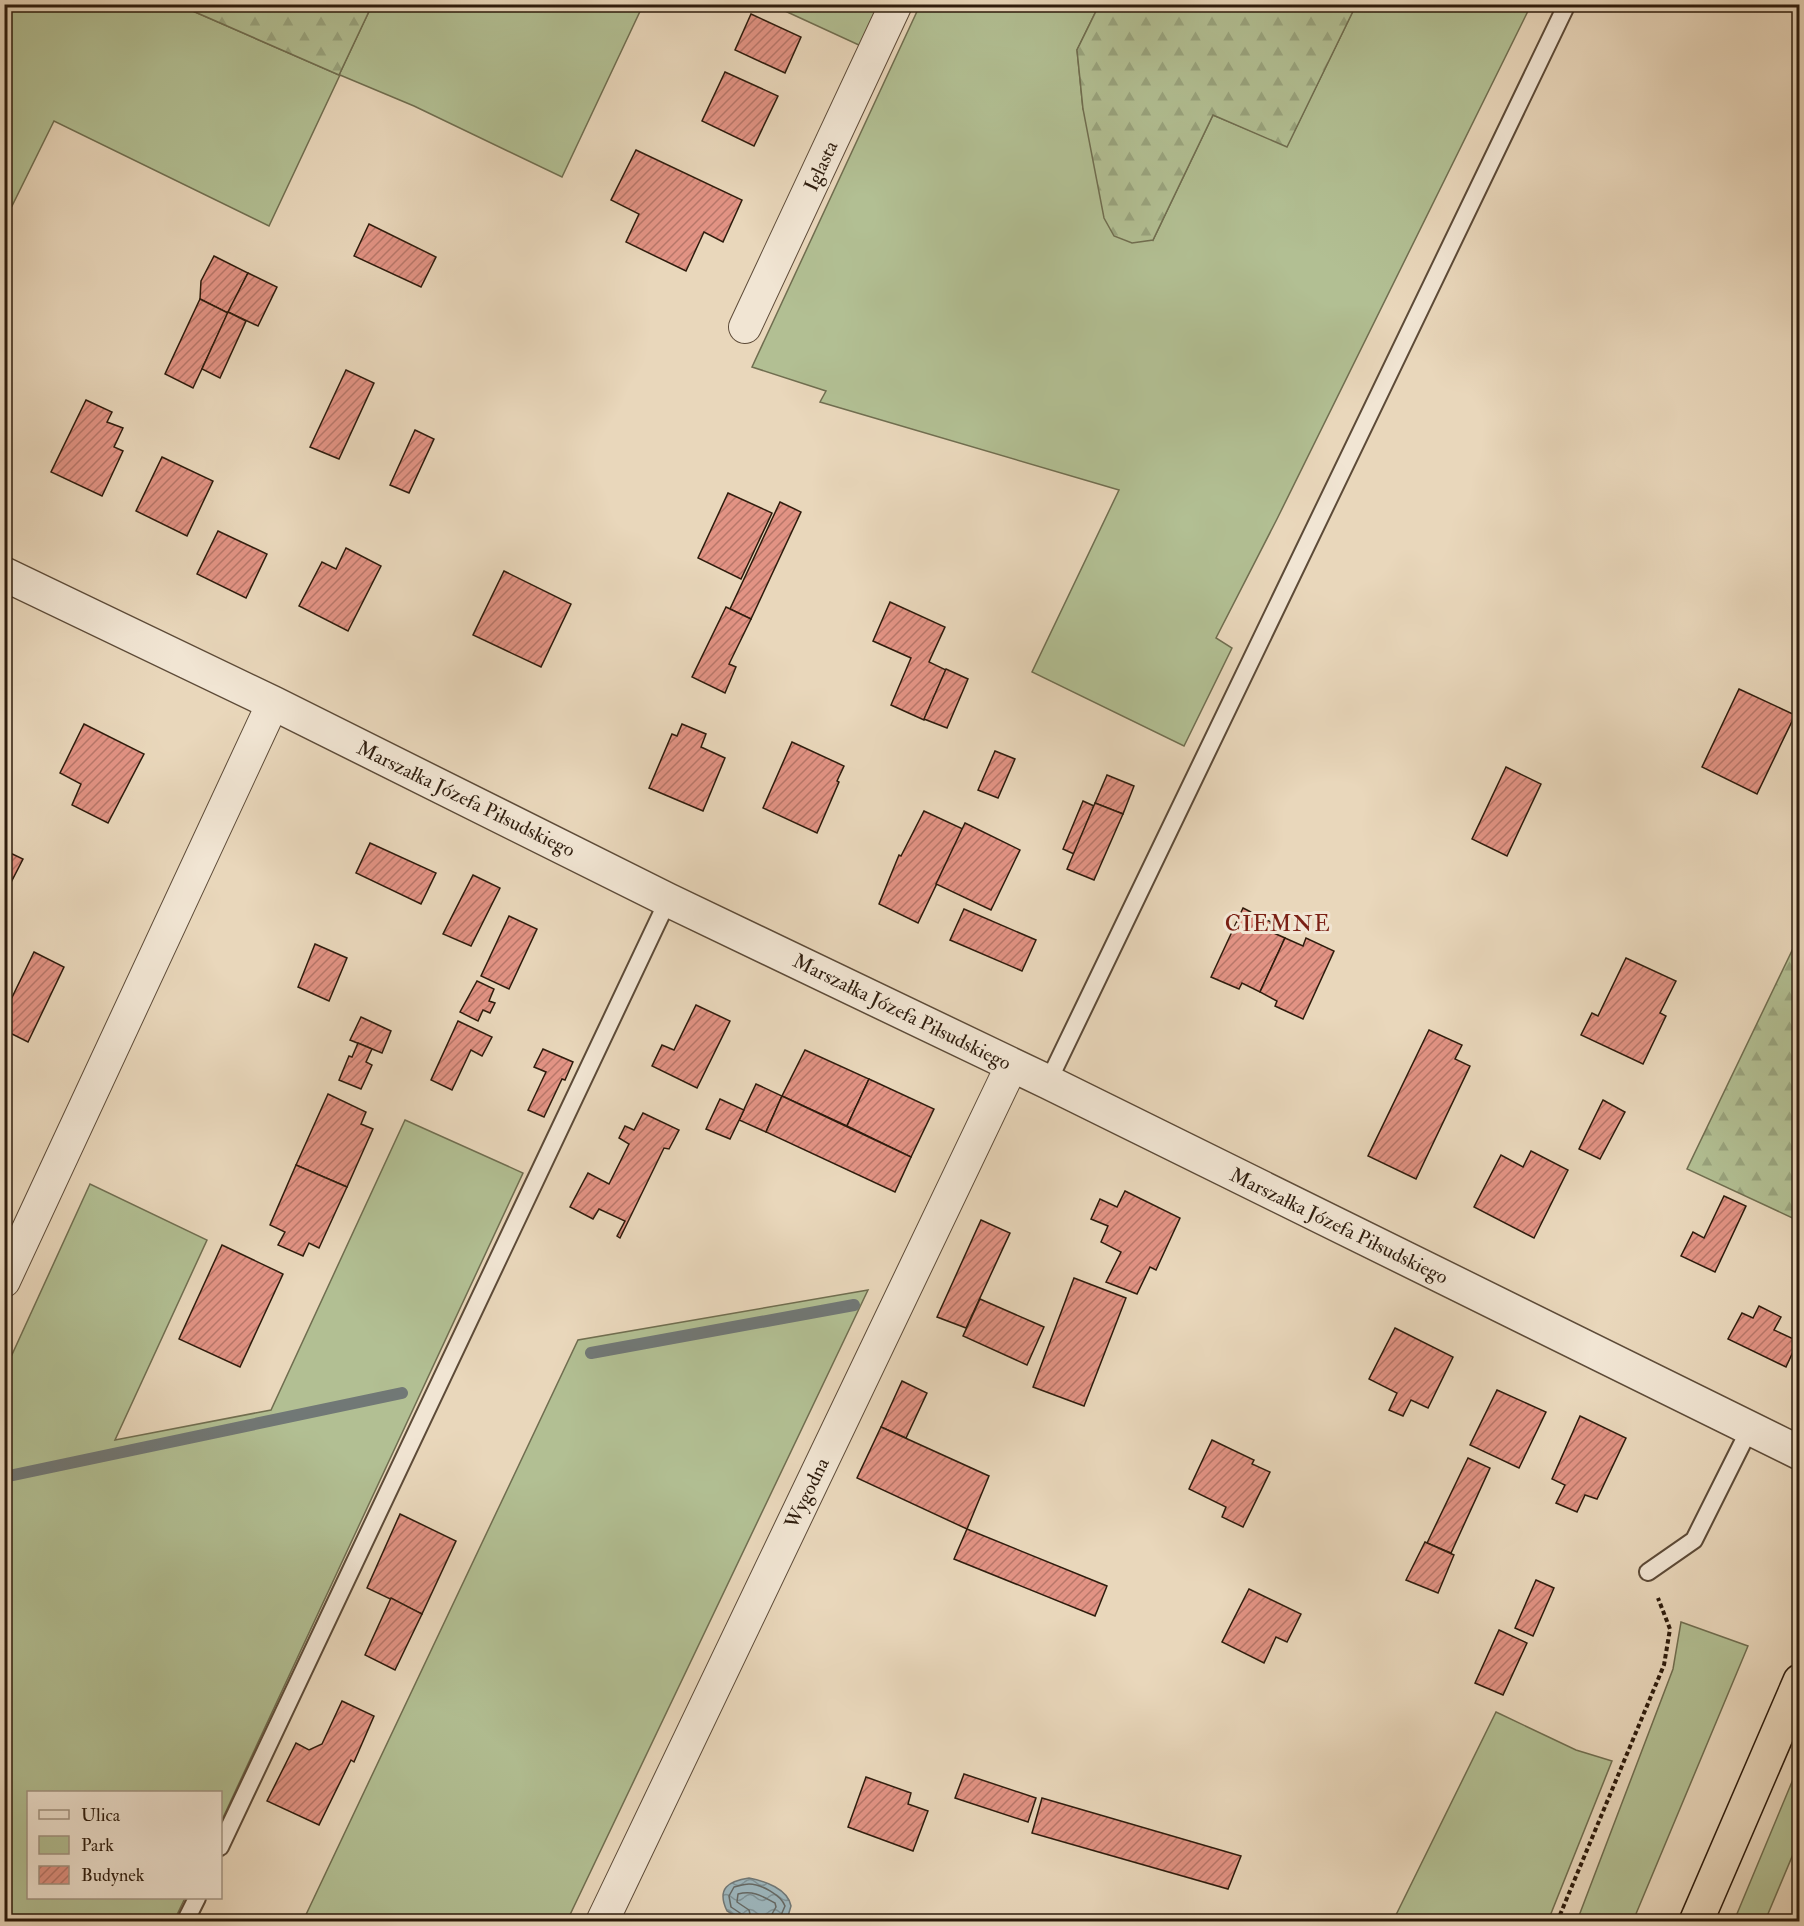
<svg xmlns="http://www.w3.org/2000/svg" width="1804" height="1926" viewBox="0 0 1804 1926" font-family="'IM FELL Double Pica',serif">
	<defs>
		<pattern id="forest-firs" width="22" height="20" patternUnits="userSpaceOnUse" patternTransform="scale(1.5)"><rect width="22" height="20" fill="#b2bf93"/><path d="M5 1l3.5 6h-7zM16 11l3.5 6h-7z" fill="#99a47e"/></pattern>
		<pattern id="water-waves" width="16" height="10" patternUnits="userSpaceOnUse" patternTransform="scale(1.5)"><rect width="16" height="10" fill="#9db6bc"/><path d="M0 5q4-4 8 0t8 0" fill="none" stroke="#809397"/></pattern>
		<pattern id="building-hatch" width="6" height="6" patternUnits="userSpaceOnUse" patternTransform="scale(1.5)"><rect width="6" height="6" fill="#e29384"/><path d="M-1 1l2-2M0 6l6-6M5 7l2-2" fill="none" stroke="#b8776a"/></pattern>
	</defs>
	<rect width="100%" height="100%" fill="#e9d7bb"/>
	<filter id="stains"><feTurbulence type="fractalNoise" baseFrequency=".00333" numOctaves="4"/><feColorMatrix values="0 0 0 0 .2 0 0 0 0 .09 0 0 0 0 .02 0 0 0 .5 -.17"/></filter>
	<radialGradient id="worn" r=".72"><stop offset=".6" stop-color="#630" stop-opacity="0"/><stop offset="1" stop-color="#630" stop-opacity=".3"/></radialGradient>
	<g fill="#b2bf93" stroke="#706e50" stroke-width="1.5">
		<path d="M4,5H179L339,75L372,5H643L562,177L414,106L340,75L269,226L54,121L12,206L5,203Z"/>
		<path d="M772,5H881L861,46Z"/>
		<path d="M920,5H1099L1077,50L1083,109L1153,240L1213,115L1287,146L1356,5H1531L1277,519L1216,638L1232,648L1184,746L1032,672L1119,490L820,402L826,391L752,367Z"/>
		<path d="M405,1120L523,1173L221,1822L220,1792H28V1898H185L174,1921H5V1370L90,1184L207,1240L115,1440L271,1410Z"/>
		<path d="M868,1290L567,1921H303L578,1340Z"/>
		<path d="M1681,1622L1748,1646L1633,1921H1577L1673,1669Z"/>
		<path d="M1496,1712L1576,1750L1612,1761L1548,1921H1393Z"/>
		<path d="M1799,1765V1840L1765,1921H1734Z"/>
	</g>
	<g fill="url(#forest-firs)" stroke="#706e50" stroke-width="1.5">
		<path d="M179,5H372L339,75Z"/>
		<path d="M1099,5V4L1356,5L1287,147L1213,115L1153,240L1132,243L1114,236L1104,218L1083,109L1077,50Z"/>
		<path d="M1799,936V1221L1687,1169Z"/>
	</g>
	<path fill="url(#water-waves)" stroke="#717876" stroke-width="1.5" d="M749,1878C765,1881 788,1889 791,1906L788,1916L782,1921H744L727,1911C716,1888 729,1881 749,1878Z"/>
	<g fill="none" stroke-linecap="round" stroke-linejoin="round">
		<g stroke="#666964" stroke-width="1.5">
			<path d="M745,1922L743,1915L731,1907L729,1896L734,1887C739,1886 744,1884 749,1884C761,1884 781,1895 785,1906L778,1922"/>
			<path d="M752,1922L749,1910L737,1902L738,1894C753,1890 762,1896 775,1903L776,1907L772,1914L771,1922"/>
		</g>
		<g stroke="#717876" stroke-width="12">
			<path d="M591,1353L854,1305"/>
			<path d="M4,1477L402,1393"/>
		</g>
	</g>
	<g fill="url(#building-hatch)" stroke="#2e1c0d" stroke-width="1.5">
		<path d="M751,14L801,37L785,73L735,50Z"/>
		<path d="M725,72L778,96L754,146L702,121Z"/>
		<path d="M636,150L742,200L723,242L704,232L686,271L626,242L639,214L611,200Z"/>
		<path d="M369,224L436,257L421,287L354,256Z"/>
		<path d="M214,256L248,273L228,313L200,299L201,281Z"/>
		<path d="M248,273L277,287L258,326L228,312Z"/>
		<path d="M200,299L228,313L193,388L165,374Z"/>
		<path d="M228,312L246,321L220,378L202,369Z"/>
		<path d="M346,370L374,383L339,459L310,447Z"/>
		<path d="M86,400L112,412L107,422L123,428L114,447L123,451L102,496L51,472Z"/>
		<path d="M415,430L434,439L409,493L390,485Z"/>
		<path d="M162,457L213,481L187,536L136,511Z"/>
		<path d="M728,493L772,513L741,579L698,558Z"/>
		<path d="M780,502L801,512L751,619L730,609Z"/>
		<path d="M218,531L267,554L246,598L197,574Z"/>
		<path d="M346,548L381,566L348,631L299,606L322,562L336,569Z"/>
		<path d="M504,571L571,604L541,667L473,635Z"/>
		<path d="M890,602L945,627L929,662L946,670L924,720L891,705L911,658L873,641Z"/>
		<path d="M726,607L751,619L729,664L736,667L725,693L692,677Z"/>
		<path d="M946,669L968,679L947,728L924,719Z"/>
		<path d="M1739,689L1795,715L1757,794L1702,767Z"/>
		<path d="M84,724L144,754L108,823L72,805L81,784L60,773Z"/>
		<path d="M682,724L706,734L701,747L725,758L703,811L649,788L672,734L677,736Z"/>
		<path d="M792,742L844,766L837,781L839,782L817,833L763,808Z"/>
		<path d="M995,751L1015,759L998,798L978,790Z"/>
		<path d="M1506,767L1541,784L1507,856L1472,839Z"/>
		<path d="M1107,775L1134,786L1123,814L1095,803Z"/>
		<path d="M1083,801L1094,806L1074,854L1063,849Z"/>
		<path d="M1095,803L1123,814L1094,880L1067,869Z"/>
		<path d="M924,811L963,829L918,923L879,904L899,855L901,856Z"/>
		<path d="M965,823L1020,850L991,910L936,884Z"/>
		<path d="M370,843L436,873L421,904L356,873Z"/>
		<path d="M4,850L23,859L4,896Z"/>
		<path d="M473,875L500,888L471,946L443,934Z"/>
		<path d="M1243,908L1271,922L1267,930L1285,938L1260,992L1242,983L1239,989L1211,977Z"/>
		<path d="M964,909L1036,940L1022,971L950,940Z"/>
		<path d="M509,916L537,929L509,989L481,976Z"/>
		<path d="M1285,938L1303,946L1306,938L1334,951L1303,1019L1275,1006L1277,1001L1260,992Z"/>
		<path d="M315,944L347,958L329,1001L298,987Z"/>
		<path d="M34,952L64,967L28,1042L4,1030V1014Z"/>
		<path d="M1626,958L1676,981L1660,1013L1666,1016L1643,1064L1581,1035L1592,1013L1598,1016Z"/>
		<path d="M477,981L494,989L489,1001L495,1003L490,1013L483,1010L478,1021L460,1012Z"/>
		<path d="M696,1005L730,1021L697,1088L652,1066L662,1045L674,1050Z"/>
		<path d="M361,1017L391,1031L382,1053L350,1040Z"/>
		<path d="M458,1021L492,1037L482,1056L471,1050L452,1090L431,1080Z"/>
		<path d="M1429,1030L1462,1045L1455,1059L1470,1066L1416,1179L1368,1156Z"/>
		<path d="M358,1043L372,1049L366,1062L372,1065L361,1089L339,1080L349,1056L352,1057Z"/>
		<path d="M543,1049L573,1062L565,1080L562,1079L544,1117L528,1110L546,1072L534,1067Z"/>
		<path d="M805,1050L869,1079L847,1126L782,1096Z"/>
		<path d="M869,1079L934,1109L911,1157L847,1126Z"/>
		<path d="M756,1084L782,1096L766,1132L739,1120Z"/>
		<path d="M328,1094L366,1112L361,1124L373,1129L347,1187L296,1165Z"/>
		<path d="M782,1096L911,1157L895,1192L766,1132Z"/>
		<path d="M720,1099L744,1110L730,1139L706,1129Z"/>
		<path d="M1603,1100L1625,1112L1600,1159L1579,1149Z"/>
		<path d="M643,1113L679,1130L669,1149L664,1148L620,1238L617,1236L625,1221L599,1209L593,1219L570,1207L588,1173L609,1184L629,1144L619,1138L625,1126L634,1130Z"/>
		<path d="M1531,1151L1568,1170L1534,1238L1474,1207L1501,1155L1523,1167Z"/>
		<path d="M296,1165L347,1187L319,1248L309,1243L303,1256L278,1245L285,1232L270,1225Z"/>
		<path d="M1125,1191L1180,1218L1156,1270L1150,1267L1137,1294L1106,1282L1121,1252L1101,1242L1108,1226L1091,1219L1100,1199L1117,1207Z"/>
		<path d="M1724,1196L1746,1206L1715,1272L1681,1256L1693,1232L1704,1238Z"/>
		<path d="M981,1220L1010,1233L966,1328L937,1317Z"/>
		<path d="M222,1245L283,1274L240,1367L179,1339Z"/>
		<path d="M1074,1278L1126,1298L1084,1406L1033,1387Z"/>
		<path d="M980,1299L1044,1327L1027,1365L963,1336Z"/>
		<path d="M1759,1306L1781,1317L1774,1330L1798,1341L1786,1367L1728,1339L1742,1313L1753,1318Z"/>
		<path d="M1395,1328L1453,1357L1428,1408L1411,1400L1403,1416L1389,1410L1397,1393L1369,1379Z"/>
		<path d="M902,1381L927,1393L906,1438L881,1427Z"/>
		<path d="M1497,1390L1546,1412L1519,1468L1470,1445Z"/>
		<path d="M1580,1416L1626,1438L1597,1499L1585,1495L1577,1512L1556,1503L1565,1485L1552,1479Z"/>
		<path d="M881,1427L989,1476L967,1529L857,1478Z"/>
		<path d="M1212,1440L1254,1460L1252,1464L1270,1472L1243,1527L1222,1517L1226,1507L1189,1489Z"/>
		<path d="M1468,1458L1490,1468L1451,1553L1427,1543Z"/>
		<path d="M400,1514L456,1541L422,1614L367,1588Z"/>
		<path d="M967,1529L1107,1586L1095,1616L954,1559Z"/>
		<path d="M1425,1542L1454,1555L1438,1593L1406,1580Z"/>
		<path d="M1536,1580L1554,1588L1533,1636L1515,1628Z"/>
		<path d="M1249,1589L1301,1614L1287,1642L1276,1637L1264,1663L1222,1642Z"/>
		<path d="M391,1598L422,1614L395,1670L365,1655Z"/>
		<path d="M1499,1630L1527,1643L1503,1695L1475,1683Z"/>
		<path d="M342,1701L374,1716L354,1762L351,1760L319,1825L267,1801L296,1743L309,1750L322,1744Z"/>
		<path d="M964,1774L1036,1798L1028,1822L955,1798Z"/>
		<path d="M866,1777L911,1793L908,1804L928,1811L913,1851L848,1827Z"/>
		<path d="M1042,1798L1241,1856L1228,1889L1032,1833Z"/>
	</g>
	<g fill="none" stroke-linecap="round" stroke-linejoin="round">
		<defs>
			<g id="service">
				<path d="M1048,1082L1567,4"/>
				<path d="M1648,1572L1694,1540L1750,1428"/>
				<path d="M220,1847L668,900"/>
				<path d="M186,1920L197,1898"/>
			</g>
			<g id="minor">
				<path d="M745,327L896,4"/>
				<path d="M4,1281L273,703"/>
				<path d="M602,1922L1012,1065"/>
			</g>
			<path id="tertiary" d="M4,574L273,703L668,900L1048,1082L1800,1453"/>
			<path id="motorway" d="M1696,1922L1800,1681"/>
		</defs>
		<use href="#service" stroke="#5d4b38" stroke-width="20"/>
		<use href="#minor" stroke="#5d4b38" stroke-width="34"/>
		<use href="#tertiary" stroke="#5d4b38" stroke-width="36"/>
		<use href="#motorway" stroke="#2e1c0d" stroke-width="36"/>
		<path stroke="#2e1c0d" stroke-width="4" stroke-dasharray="4.5 3" stroke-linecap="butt" d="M1557,1922L1664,1665L1670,1629L1658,1598"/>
		<use href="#service" stroke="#f1e5d3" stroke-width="16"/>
		<use href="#minor" stroke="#f1e5d3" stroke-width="32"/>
		<use href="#tertiary" stroke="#f1e5d3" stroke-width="33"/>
		<use href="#motorway" stroke="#e9d7bb" stroke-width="33"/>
	</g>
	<g text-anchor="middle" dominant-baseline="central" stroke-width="6" stroke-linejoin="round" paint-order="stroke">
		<g font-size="20" fill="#2e1c0d" stroke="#f1e5d3">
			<text transform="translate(821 166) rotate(-65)">Iglasta</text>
			<text transform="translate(466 799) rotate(26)">Marszałka Józefa Piłsudskiego</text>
			<text transform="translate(902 1012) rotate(26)">Marszałka Józefa Piłsudskiego</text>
			<text transform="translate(1339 1226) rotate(26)">Marszałka Józefa Piłsudskiego</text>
			<text transform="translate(807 1493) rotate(-64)">Wygodna</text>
		</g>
		<g font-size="22" letter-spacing="1.5" fill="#7a1f14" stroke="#f1e5d3">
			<text x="1278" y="924">CIEMNE</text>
		</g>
	</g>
	<rect width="1804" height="1926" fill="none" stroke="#e9d7bb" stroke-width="24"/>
	<rect x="6" y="6" width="1792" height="1914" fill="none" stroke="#2e1c0d" stroke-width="3"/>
	<rect x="12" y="12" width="1780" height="1902" fill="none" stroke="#2e1c0d" stroke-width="1.5"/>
	<rect x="27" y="1791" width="195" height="108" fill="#f1e5d3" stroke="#a39584" stroke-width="1.5"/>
	<rect x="39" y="1810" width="30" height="9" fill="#f1e5d3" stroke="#a39584" stroke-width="1.5"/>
	<text x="81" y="1821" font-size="18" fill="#2e1c0d">Ulica</text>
	<rect x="39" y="1836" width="30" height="18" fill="#b2bf93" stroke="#a39584" stroke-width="1.5"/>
	<text x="81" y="1851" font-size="18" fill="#2e1c0d">Park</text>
	<rect x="39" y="1866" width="30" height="18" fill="url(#building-hatch)" stroke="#a39584" stroke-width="1.5"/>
	<text x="81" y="1881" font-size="18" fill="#2e1c0d">Budynek</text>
	<rect width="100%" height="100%" filter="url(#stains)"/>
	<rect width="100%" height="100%" fill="url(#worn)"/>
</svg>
